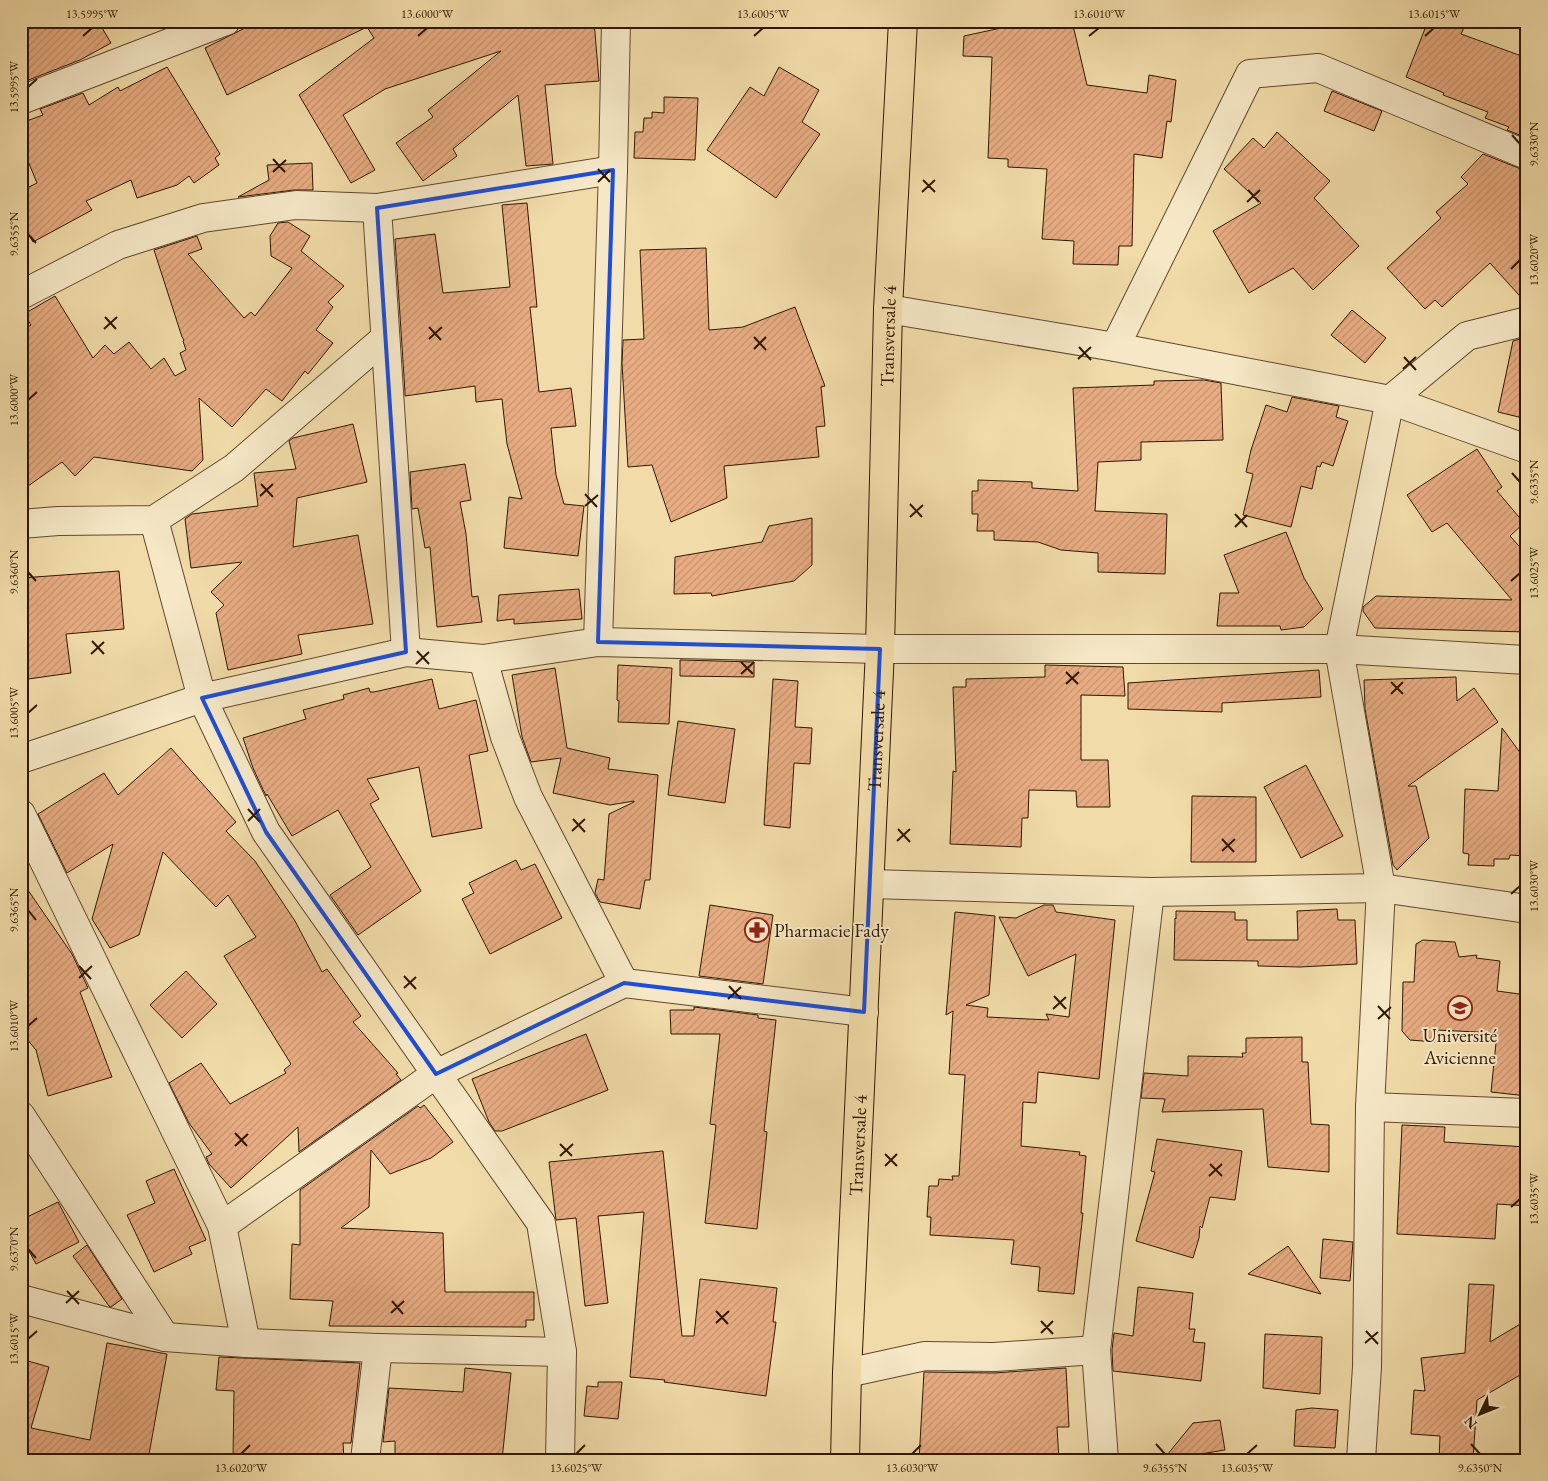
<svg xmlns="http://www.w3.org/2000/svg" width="1548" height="1481" viewBox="0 0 1548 1481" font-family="'EB Garamond',serif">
	<defs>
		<pattern id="building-hatch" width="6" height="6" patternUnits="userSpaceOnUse" patternTransform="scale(1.25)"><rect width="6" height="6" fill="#e8ac82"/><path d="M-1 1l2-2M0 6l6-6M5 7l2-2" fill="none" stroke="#c7936f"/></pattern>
	</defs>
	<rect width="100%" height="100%" fill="#f1dca9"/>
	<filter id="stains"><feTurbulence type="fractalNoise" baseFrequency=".004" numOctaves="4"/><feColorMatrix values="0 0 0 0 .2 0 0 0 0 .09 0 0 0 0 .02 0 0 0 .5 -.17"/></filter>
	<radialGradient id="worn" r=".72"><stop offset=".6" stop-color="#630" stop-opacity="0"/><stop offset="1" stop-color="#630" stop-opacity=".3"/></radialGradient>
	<g fill="url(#building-hatch)" stroke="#2f1702">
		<path d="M21,21H98L111,43L80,60L26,81L21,72Z"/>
		<path d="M259,21H594L599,81L545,85L553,164L526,166L518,95L453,149L457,156L423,181L396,143L433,117L428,110L501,51L385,89L343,115L375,170L351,183L299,95L374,38L367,27L227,95L205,48Z"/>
		<path d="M1033,21H1072L1087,85L1147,93L1149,75L1176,80L1171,122L1167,121L1162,158L1134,154L1132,246H1119L1118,265L1073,264L1074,241L1042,239L1047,169L1008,167V159L988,158L992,57L963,56L964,36Z"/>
		<path d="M1428,21H1467L1461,34L1527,58V138L1507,130L1509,127L1485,118L1488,112L1443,95L1444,93L1406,77Z"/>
		<path d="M167,67L220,154L215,158L219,165L194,183L189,176L177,185L137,198L131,180L86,201L92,210L33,242L29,235L21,240V191L37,183L21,144V123L43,115L40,109L83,93L89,105L118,87L120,91Z"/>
		<path d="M779,67L819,90L802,122L820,134L776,198L707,150L750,87L764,96Z"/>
		<path d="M1332,91L1382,111L1374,131L1324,111Z"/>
		<path d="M664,97L698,98L695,160L634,158L635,132H643L644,118H652V112L664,113Z"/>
		<path d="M1277,132L1330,181L1314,198L1359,246L1313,290L1293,268L1249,293L1213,231L1261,203L1224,169L1253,138L1264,148Z"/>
		<path d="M1483,154L1521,169L1527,170V304L1490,263L1442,307L1435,300L1425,309L1387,268L1441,218L1436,212L1468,184L1461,177Z"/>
		<path d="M312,163L313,190H294L238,197L269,180L267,165Z"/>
		<path d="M527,203L537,307H530L539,392L571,388L576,426L551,428L556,475L564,504L584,506L578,556L504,548L509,497L522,499L507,444L502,399L476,402L475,386L405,396V392L395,239L435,234L443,293L510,287L502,205Z"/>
		<path d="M288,222L310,236L301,251L344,286L328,302L333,307L316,330L333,343L308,374L305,371L282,401L266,389L232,427L199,398L203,460L192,471L94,457L75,476L62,462L21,491V331L31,325L24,314L55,296L93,358L105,345L114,354L129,342L151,369L164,358L175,376L186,370L180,353L186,350L183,341L184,340L182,337L154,250L197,236L202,249L188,254L244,318L251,312L255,316L292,268L271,256L270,236L278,223Z"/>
		<path d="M706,248L709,330L743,327L795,307L825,386L821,387L825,426L816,427L819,457L724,466L727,498L671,522L652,465L628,467L622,363L623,340L644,339L640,250Z"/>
		<path d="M1352,310L1386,338L1365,363L1331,335Z"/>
		<path d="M1527,337V419L1498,412L1513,341Z"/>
		<path d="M1204,380L1221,383L1223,440L1141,442V460L1098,462L1095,511L1167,514L1165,574L1098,572V553L1061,550L1038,542L994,540V531H977L978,514H972V491H978V480L1032,482V488L1078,491L1073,388L1154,385V381Z"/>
		<path d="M1292,397L1339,406L1336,417L1348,421L1333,466L1322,462L1320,467L1317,466L1312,489L1301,486L1291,527L1243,515L1253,474L1246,472L1251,450L1266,405L1287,412Z"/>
		<path d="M353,424L367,482L297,498L293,547L358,535L373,624L298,635L302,654L228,670L216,613L224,605L211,592L242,562L191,568L185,519L192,514L258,506L254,473L296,469L289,441L293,438Z"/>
		<path d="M1477,449L1502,487L1497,491L1524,523L1510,536L1527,555V632L1375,628L1363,611V607L1376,596L1512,600L1447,523L1432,532L1407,495Z"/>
		<path d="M465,464L471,500L460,502L466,534L472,597L478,596L482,622L437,627L430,547L425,548L418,508L412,509L410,472Z"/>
		<path d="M812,518V565L794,581L712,596L711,593L674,594L675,557L762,542L769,526Z"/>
		<path d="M1286,532L1304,578L1323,609L1304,627L1281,630L1280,626H1217L1220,593H1239L1224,555Z"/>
		<path d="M119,571L124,629L66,634L71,673L21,680V578Z"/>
		<path d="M579,589L582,619L514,624V619L497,621L499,595Z"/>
		<path d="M680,660L754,662V677L680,676Z"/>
		<path d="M618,665L672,668L669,724L618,722L619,701L617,700Z"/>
		<path d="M1045,665L1123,667L1125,696L1081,695V760H1108L1110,807H1077L1076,791L1029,790L1028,818H1022L1021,847L950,844L953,771L956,772L953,687H966V679L1045,677Z"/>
		<path d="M555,668L567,748L610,758L608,769L658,775L650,880H645L640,909L600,902L595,893L598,879L604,880L609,814L634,802V801L610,805L553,793L561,758L531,762L522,737L512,675Z"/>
		<path d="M1319,670L1321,697L1222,703V712L1128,709V683Z"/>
		<path d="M1456,677L1457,701L1474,688L1498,722L1408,786H1416L1429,838L1397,870L1393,865L1365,709L1364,680Z"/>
		<path d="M432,679L439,709L476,700L488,751L469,755L482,828L432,837L419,767L367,779L379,799L370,804L421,891L358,935L330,895L371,867L338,810L292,836L267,794L266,796L253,768L243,738L306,719L303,710L344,699L343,695L369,688L370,692H374Z"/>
		<path d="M773,679L798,681L795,727L812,728L810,764L794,763L790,828L764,825Z"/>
		<path d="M678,721L735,729L725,803L668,795Z"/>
		<path d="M1502,728L1527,762V856L1510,855L1509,859H1494V866L1468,865L1469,854L1463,853L1465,789L1498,791Z"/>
		<path d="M171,748L236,822L226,831L255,861L295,921L322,972L327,969L361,1016L353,1022L398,1073L396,1074L401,1080L299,1152L298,1127L231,1188L209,1164L206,1157L212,1154L189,1123L169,1083L201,1063L230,1104L286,1073L284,1070L291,1064L224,956L256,937L228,895L216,907L163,852L139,935L110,948L92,919L113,844L67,873L38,814L104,773L118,795Z"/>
		<path d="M1306,765L1343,836L1301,858L1264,787Z"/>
		<path d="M1192,796L1256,797V862H1191Z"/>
		<path d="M516,860L521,870L535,864L562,918L490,954L462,899L474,893L469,883Z"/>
		<path d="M21,880L72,954L88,988L80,992L112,1077L48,1096L36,1050L21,1032Z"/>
		<path d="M710,905L773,915L763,984L699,976Z"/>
		<path d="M1044,905H1053L1056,912L1115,920L1099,1079L1038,1072L1036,1103L1023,1102L1021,1146L1080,1152L1079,1155L1086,1156L1081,1213H1083L1074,1294L1038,1291L1040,1267L1011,1264L1014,1240L930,1235L931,1217H927L929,1186H938L939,1179L953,1180L952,1176H959L965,1075L949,1074L953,1011L946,1015L955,912L995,916L989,995L966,1005L988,1008L987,1017L1049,1020L1046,1014L1069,1017L1076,954L1028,976L999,917L1016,918Z"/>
		<path d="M1337,909L1338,920H1355L1357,964L1300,967L1258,966V961L1174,960L1175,918L1176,919V911L1235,912V920H1247V940H1298L1297,911Z"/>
		<path d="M1423,940L1455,942L1459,957L1477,955L1476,958L1500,961L1497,991L1527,995V1096L1491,1092L1497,1033L1437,1030L1435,1042L1410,1040L1402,1031L1403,982H1414L1416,944Z"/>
		<path d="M186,971L217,1004L182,1038L150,1005Z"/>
		<path d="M694,1007L758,1015V1018L776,1020L764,1131L767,1132L757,1229L705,1223L716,1125L710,1124L720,1034H671L670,1010H694Z"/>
		<path d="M586,1034L608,1090L502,1131H495L489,1122L472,1079Z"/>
		<path d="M1302,1037V1062H1308L1311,1124L1329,1125V1172L1268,1167L1263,1109L1162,1112L1165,1099L1141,1098L1144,1073L1188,1076V1056L1243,1057L1242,1053H1246V1038Z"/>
		<path d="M424,1105L453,1142L431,1158L390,1174L371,1150L369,1207L341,1228L443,1233L445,1292H534V1320H526V1327L329,1326L333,1301L290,1299L292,1244L300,1245V1190L418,1106L420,1108Z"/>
		<path d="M1402,1125L1445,1127L1444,1142L1527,1147V1206L1497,1204L1495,1239L1397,1234Z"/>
		<path d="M1157,1139L1242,1151L1235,1200L1210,1197L1202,1228L1200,1226L1199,1238L1193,1258L1136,1241L1155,1172L1151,1171Z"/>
		<path d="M663,1151L682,1336H694L700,1279L777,1288L773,1322H776L766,1396L664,1382L665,1380L630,1377L644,1212L598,1216L608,1303L585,1306L576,1218L556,1220L549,1162Z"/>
		<path d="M174,1169L206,1240L189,1247L192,1254L154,1272L127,1215L155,1203L146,1181Z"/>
		<path d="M58,1202L79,1242L36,1264L21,1236V1220Z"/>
		<path d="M1323,1239L1353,1242L1350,1281L1320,1278Z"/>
		<path d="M87,1245L122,1299L111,1307L109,1306L73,1256Z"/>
		<path d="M1288,1246L1321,1294L1248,1274Z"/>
		<path d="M1469,1284L1494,1285L1490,1342L1527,1320V1371L1477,1400L1473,1460H1439L1440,1436L1411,1434L1414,1390L1425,1391L1421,1358L1465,1353Z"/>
		<path d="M1138,1287L1193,1293L1189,1329H1195L1193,1342L1205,1343L1201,1381L1113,1371L1112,1350L1114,1333L1133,1336Z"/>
		<path d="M1265,1334L1322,1337L1320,1394L1263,1388Z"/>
		<path d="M107,1343L167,1354L148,1460H23L27,1441L21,1440V1359L49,1367L31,1428L90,1440Z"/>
		<path d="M219,1357L360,1363L351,1443H343L344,1460H233L234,1391L216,1390Z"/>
		<path d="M465,1368L511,1373L502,1460H395V1441L383,1442L389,1388L463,1392Z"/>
		<path d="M1066,1368L1069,1427H1057L1059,1460H999V1457L948,1454V1460H919L924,1372L994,1373Z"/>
		<path d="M598,1382H622L618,1419L584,1416L587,1386L598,1387Z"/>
		<path d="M1312,1408L1338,1410L1335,1448L1294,1446L1296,1410Z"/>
		<path d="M1220,1420L1225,1450L1163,1460L1193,1423Z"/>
	</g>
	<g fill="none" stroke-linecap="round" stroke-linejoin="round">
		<defs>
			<g id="minor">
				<path d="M21,100L226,21"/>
				<path d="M377,208L406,652"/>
				<path d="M21,295L118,245L203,218L296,205L377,208L613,170"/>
				<path d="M888,309L1115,347L1390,400L1527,449"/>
				<path d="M1115,347L1250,74L1318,68L1527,155"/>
				<path d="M154,520L202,698L266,832L541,1223L562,1352L560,1460"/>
				<path d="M21,524L58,521L154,520L234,468L385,338"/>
				<path d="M598,642L613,170L616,21"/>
				<path d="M21,759L202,698L406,652L483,659L598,642L880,649H1339L1527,660"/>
				<path d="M21,814L222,1226L246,1343"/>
				<path d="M870,884L1150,892L1381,888L1527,909"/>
				<path d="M624,983L864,1012"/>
				<path d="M1370,1107L1527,1113"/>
				<path d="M21,1116L165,1337"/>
				<path d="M222,1226L436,1074L624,983L528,797L505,737L483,659"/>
				<path d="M21,1299L165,1337L246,1343L378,1348L562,1352"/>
				<path d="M847,1373L925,1356L994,1357L1096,1350"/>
				<path d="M365,1460L378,1348"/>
				<path d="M1104,1460L1096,1350L1150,892"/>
				<path d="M1361,1460L1367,1367L1370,1107L1381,888L1339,649L1390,400L1467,336L1527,321"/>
			</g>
			<g id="major">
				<path id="s1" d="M845,1460L847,1373L880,649L888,309L903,21"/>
			</g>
		</defs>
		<use href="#minor" stroke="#60482c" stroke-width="30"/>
		<use href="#major" stroke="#2f1702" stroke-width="30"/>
		<use href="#minor" stroke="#f6e8c7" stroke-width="28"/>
		<use href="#major" stroke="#f1dca9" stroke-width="28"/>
	</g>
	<path fill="none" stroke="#1d4ed8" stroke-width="4" stroke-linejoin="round" d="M613,170L598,642L880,649L864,1012L624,983L436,1074L266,832L202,698L406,652L377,208Z"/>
	<path fill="none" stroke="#2f1702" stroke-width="2" d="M83,36L92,28M418,36L427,28M754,36L763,28M1089,36L1099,28M1425,36L1434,28M28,87L37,79M1512,135L1520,144M273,159L285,172M598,169L610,182M273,172L286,160M923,180L935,192M598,182L610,170M1248,190L1259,202M922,192L935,180M1247,202L1260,190M28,234L36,243M1511,269L1520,260M105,317L116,329M429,327L441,340M104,329L117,317M754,337L766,350M429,339L442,327M1079,347L1091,360M754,349L766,337M1404,357L1416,370M1078,359L1091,347M1403,369L1416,357M28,400L37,392M1512,473L1520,482M261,484L273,497M585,494L597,507M260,496L273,484M910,504L922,517M585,506L598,495M1235,514L1247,527M910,517L923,505M1235,527L1247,515M28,572L36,581M1511,581L1520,573M92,641L104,654M417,651L429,664M91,654L104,642M741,662L753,674M416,664L429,652M1066,672L1078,684M741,674L754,662M1391,682L1403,694M1066,684L1079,672M1391,694L1403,682M28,713L37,705M248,809L260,822M573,819L585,832M248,821L260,809M898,829L910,842M572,831L585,819M1222,839L1234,852M897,841L910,829M1222,851L1235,839M1511,894L1520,886M28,910L36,920M79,966L91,979M404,976L416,989M79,978L92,966M729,986L741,999M404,988L416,977M1054,996L1066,1009M728,999L741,987M1378,1006L1390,1019M1053,1009L1066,997M1378,1019L1391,1007M28,1026L37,1018M235,1133L247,1146M560,1144L572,1156M235,1146L248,1134M885,1154L897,1166M560,1156L573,1144M1210,1164L1222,1176M885,1166L897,1154M1209,1176L1222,1164M1511,1207L1520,1199M28,1249L36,1258M67,1291L79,1304M392,1301L403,1314M66,1303L79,1291M716,1311L728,1324M391,1313L404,1301M1041,1321L1053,1334M716,1323L729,1311M1366,1331L1378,1344M1041,1333L1053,1321M28,1339L37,1331M1365,1343L1378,1332M1156,1444L1165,1454M1471,1444L1480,1454M241,1454L250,1445M576,1454L585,1445M912,1454L921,1445M1247,1454L1257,1445"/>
	<defs>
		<symbol id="pharmacy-ring" viewBox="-11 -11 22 22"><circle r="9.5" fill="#f6e8c7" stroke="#8f2418" stroke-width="1.5"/><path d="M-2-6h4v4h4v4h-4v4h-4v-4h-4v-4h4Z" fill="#8f2418"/></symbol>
		<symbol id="university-ring" viewBox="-11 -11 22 22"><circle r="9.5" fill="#f6e8c7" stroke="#8f2418" stroke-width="1.5"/><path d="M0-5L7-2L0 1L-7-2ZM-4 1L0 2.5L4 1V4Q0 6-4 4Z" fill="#8f2418"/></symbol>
	</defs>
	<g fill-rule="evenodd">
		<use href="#pharmacy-ring" x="743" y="916" width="28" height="28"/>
		<use href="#university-ring" x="1446" y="994" width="28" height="28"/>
	</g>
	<g text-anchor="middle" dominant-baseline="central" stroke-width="4" stroke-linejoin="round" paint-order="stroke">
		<g font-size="19" fill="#2f1702" stroke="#f6e8c7">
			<text stroke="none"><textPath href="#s1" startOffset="1125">Transversale 4</textPath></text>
			<text stroke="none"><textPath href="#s1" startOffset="720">Transversale 4</textPath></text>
			<text stroke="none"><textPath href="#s1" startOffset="315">Transversale 4</textPath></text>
		</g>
		<g font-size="19" fill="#2f1702" stroke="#f6e8c7" text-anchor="start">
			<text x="774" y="930">Pharmacie Fady</text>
			<text x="1460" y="1035" text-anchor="middle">Université<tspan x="1460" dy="22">Avicienne</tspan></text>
		</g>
	</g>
	<rect width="1548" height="1481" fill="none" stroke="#f1dca9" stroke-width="55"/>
	<g transform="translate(1480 1414) rotate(227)" stroke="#f6e8c7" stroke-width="4" paint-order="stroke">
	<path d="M0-4L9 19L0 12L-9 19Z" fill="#2f1702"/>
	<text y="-8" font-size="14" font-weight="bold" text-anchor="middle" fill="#2f1702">N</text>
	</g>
	<rect x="28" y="28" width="1492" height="1426" fill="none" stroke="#2f1702" stroke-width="2"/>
	<g font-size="12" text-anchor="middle" fill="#2f1702">
		<text x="92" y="18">13.5995°W</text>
		<text x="427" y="18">13.6000°W</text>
		<text x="763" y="18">13.6005°W</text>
		<text x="1099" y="18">13.6010°W</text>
		<text x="1434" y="18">13.6015°W</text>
		<text transform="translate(14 87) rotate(-90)" y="4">13.5995°W</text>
		<text transform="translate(1534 144) rotate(-90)" y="4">9.6330°N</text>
		<text transform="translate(14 234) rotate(-90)" y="4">9.6355°N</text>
		<text transform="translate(1534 260) rotate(-90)" y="4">13.6020°W</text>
		<text transform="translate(14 400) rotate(-90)" y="4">13.6000°W</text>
		<text transform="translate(1534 482) rotate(-90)" y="4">9.6335°N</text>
		<text transform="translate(14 572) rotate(-90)" y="4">9.6360°N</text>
		<text transform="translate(1534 573) rotate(-90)" y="4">13.6025°W</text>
		<text transform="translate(14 713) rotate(-90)" y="4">13.6005°W</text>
		<text transform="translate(1534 886) rotate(-90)" y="4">13.6030°W</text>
		<text transform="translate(14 910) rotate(-90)" y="4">9.6365°N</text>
		<text transform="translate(14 1026) rotate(-90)" y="4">13.6010°W</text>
		<text transform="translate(1534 1199) rotate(-90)" y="4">13.6035°W</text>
		<text transform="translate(14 1249) rotate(-90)" y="4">9.6370°N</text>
		<text transform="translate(14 1339) rotate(-90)" y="4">13.6015°W</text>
		<text x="241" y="1472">13.6020°W</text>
		<text x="576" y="1472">13.6025°W</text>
		<text x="912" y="1472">13.6030°W</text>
		<text x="1165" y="1472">9.6355°N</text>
		<text x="1247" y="1472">13.6035°W</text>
		<text x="1480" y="1472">9.6350°N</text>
	</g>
	<rect width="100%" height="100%" filter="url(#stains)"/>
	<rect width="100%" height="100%" fill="url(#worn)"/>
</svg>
